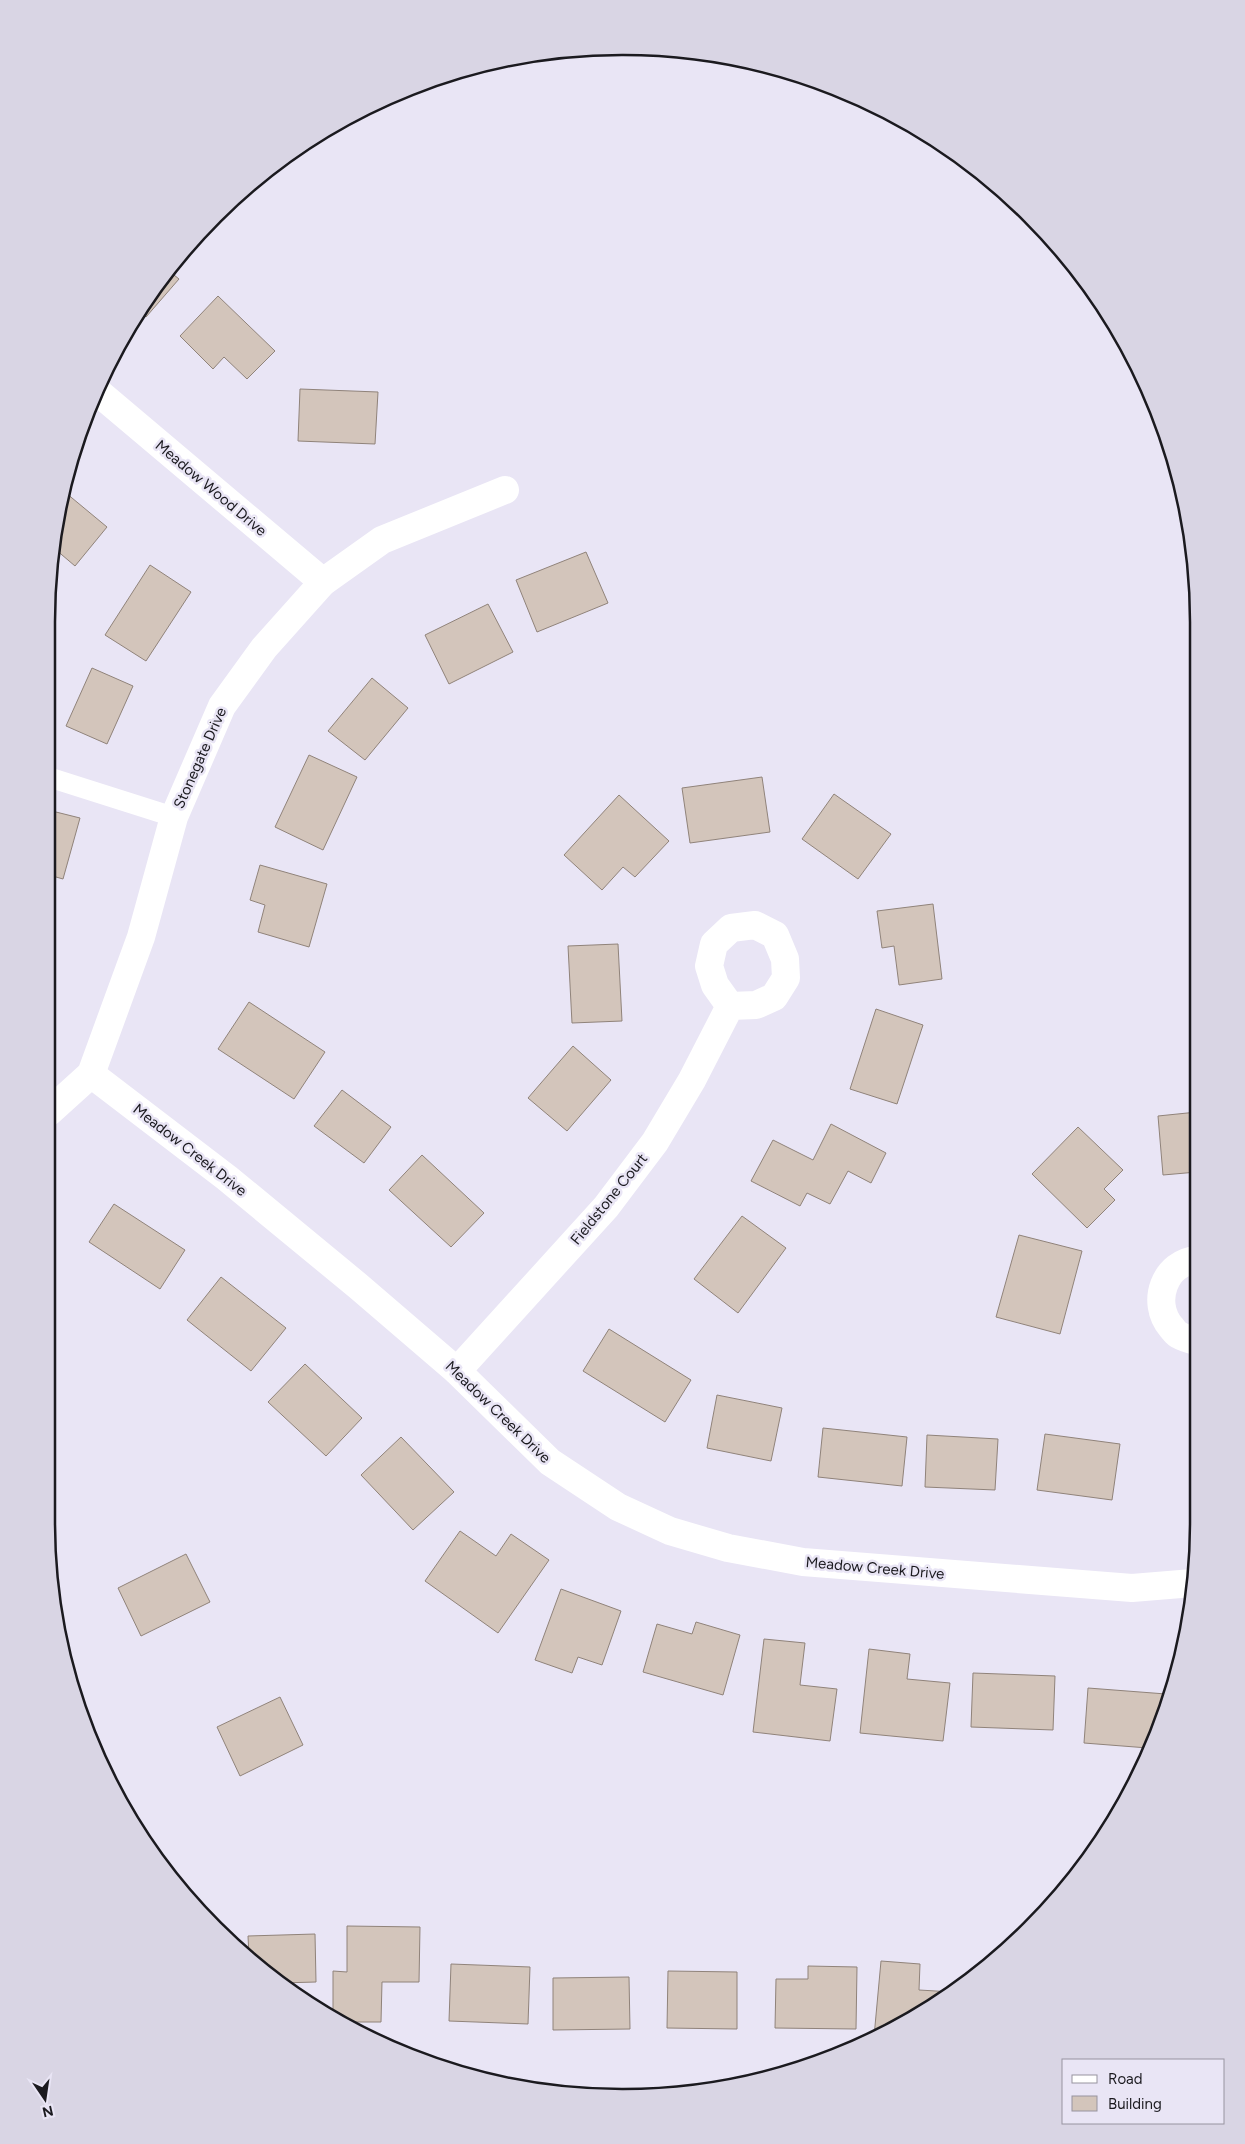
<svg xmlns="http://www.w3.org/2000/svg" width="1245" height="2144" viewBox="0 0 1245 2144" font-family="Figtree,sans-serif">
	<rect width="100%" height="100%" fill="#e9e5f5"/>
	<g fill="#d3c5bb" stroke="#90837a">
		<path d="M169,271L179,279L146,317L139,311L143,303Z"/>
		<path d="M218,296L275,351L247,379L224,357L213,369L180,336Z"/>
		<path d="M300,389L378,392L375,444L298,441Z"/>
		<path d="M66,493L107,527L75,566L55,549Z"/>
		<path d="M586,552L608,603L537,632L516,580Z"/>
		<path d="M150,565L191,592L146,661L105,635Z"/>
		<path d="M488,604L513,652L449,684L425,635Z"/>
		<path d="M92,668L133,686L107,744L66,726Z"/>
		<path d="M372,678L408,708L365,760L328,731Z"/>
		<path d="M309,755L357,777L323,850L275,827Z"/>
		<path d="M762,777L770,832L690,843L682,788Z"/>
		<path d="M834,794L891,834L858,879L802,839Z"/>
		<path d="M619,795L669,841L635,877L623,867L602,890L564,855Z"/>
		<path d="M48,810L80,818L63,879L49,875Z"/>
		<path d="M260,865L327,884L309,947L258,932L265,905L250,900Z"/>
		<path d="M933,904L942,979L899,985L894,946L882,948L877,911Z"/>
		<path d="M618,944L622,1021L572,1023L568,946Z"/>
		<path d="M249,1002L325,1052L294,1099L218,1049Z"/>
		<path d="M876,1009L923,1025L897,1104L850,1089Z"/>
		<path d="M573,1046L611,1080L567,1131L528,1098Z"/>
		<path d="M342,1090L391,1127L364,1163L314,1126Z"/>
		<path d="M1197,1112V1172L1163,1175L1158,1116Z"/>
		<path d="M831,1124L886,1153L871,1183L848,1171L830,1204L807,1193L800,1206L751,1181L773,1140L813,1160Z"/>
		<path d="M1078,1127L1123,1170L1104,1189L1115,1200L1087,1228L1032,1174Z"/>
		<path d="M422,1155L484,1213L451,1247L389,1190Z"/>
		<path d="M114,1204L185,1250L160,1289L89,1242Z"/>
		<path d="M742,1216L786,1248L738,1313L694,1279Z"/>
		<path d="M1019,1235L1082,1251L1060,1334L996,1317Z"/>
		<path d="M221,1277L286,1328L251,1371L187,1320Z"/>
		<path d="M609,1329L691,1380L665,1422L583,1371Z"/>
		<path d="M305,1364L362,1418L326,1456L268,1402Z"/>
		<path d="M717,1395L782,1408L771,1461L707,1448Z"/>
		<path d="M823,1428L907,1437L902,1486L818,1477Z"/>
		<path d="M1045,1434L1120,1444L1112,1500L1037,1490Z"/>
		<path d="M927,1435L998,1439L995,1490L925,1487Z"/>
		<path d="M401,1437L454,1492L413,1530L361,1475Z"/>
		<path d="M460,1531L496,1556L511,1534L549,1560L498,1633L425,1581Z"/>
		<path d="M186,1554L210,1602L141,1636L118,1588Z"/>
		<path d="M561,1589L621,1611L602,1665L578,1657L572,1673L535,1660Z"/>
		<path d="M696,1622L740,1635L723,1695L643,1672L657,1624L692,1634Z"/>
		<path d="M764,1639L805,1643L800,1685L837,1689L830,1741L753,1732Z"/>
		<path d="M869,1649L910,1654L907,1679L950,1683L943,1741L860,1733Z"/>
		<path d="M973,1673L1055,1676L1053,1730L971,1727Z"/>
		<path d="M1088,1688L1166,1694L1164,1714L1148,1748L1084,1743Z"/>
		<path d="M280,1697L303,1745L240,1776L217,1727Z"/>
		<path d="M347,1926L420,1927L419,1982H382L381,2022H339L333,2018V1971L347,1972Z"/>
		<path d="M315,1934L316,1982L280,1983L249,1957L248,1936Z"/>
		<path d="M881,1961L920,1964L919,1990L953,1992L910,2021L874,2037Z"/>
		<path d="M451,1964L530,1967L528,2024L449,2021Z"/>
		<path d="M808,1966L857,1967L856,2029L775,2028L776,1979H808Z"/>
		<path d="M668,1971L737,1972V2029L667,2028Z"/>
		<path d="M629,1977L630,2029L553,2030V1978Z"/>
	</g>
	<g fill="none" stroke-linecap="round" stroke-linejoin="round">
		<path stroke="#fff" stroke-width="20" d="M48,777L174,817"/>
		<g stroke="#fff" stroke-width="28">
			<path d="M99,393L323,582"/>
			<path d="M91,1074L227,1178L358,1286L457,1371L550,1462L618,1507L670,1531L728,1548L803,1562L1132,1588L1193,1583"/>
			<path d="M49,1112L91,1074L141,937L174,817L222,706L264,648L323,582L382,540L505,490"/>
			<path d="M1197,1260C1165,1262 1150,1302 1171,1327C1173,1329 1176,1334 1179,1335C1184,1338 1192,1340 1197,1341"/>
			<path d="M457,1371L606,1207L655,1142L692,1080L730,1006L756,1005L774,997L786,978L785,959L775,935L755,925L731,928L714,944L709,966L715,985L730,1006"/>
		</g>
	</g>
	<g text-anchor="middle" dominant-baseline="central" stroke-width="5" stroke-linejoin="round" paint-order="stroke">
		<g font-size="15" fill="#1b1a1f" stroke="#e9e5f5">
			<text transform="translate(211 488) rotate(40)">Meadow Wood Drive</text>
			<text transform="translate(200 758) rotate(-66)">Stonegate Drive</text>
			<text transform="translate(190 1150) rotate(38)">Meadow Creek Drive</text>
			<text transform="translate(609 1199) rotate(-51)">Fieldstone Court</text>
			<text transform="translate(498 1412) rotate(44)">Meadow Creek Drive</text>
			<text transform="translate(875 1568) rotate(5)">Meadow Creek Drive</text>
		</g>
	</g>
	<path d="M0 0H1245V2144H0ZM622 55H623A567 567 0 0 1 1190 622V1522A567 567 0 0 1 623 2089H622A567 567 0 0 1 55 1522V622A567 567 0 0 1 622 55Z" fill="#d9d5e4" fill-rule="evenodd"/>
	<path fill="none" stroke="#1b1a1f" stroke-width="2.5" d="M622 55H623A567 567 0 0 1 1190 622V1522A567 567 0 0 1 623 2089H622A567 567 0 0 1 55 1522V622A567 567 0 0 1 622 55Z"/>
	<rect x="1062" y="2059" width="162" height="65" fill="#e9e5f5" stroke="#97949f"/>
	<rect x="1072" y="2075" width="25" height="8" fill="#ffffff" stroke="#97949f"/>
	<text x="1108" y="2084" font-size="15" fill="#1b1a1f">Road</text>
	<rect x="1072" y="2096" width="25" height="15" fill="#d3c5bb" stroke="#97949f"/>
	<text x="1108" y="2109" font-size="15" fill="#1b1a1f">Building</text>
	<g transform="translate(45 2099) rotate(167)" stroke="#e9e5f5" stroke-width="4" paint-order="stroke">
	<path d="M0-4L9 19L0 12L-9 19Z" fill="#1b1a1f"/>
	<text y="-8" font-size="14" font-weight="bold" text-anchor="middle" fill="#1b1a1f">N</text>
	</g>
</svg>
